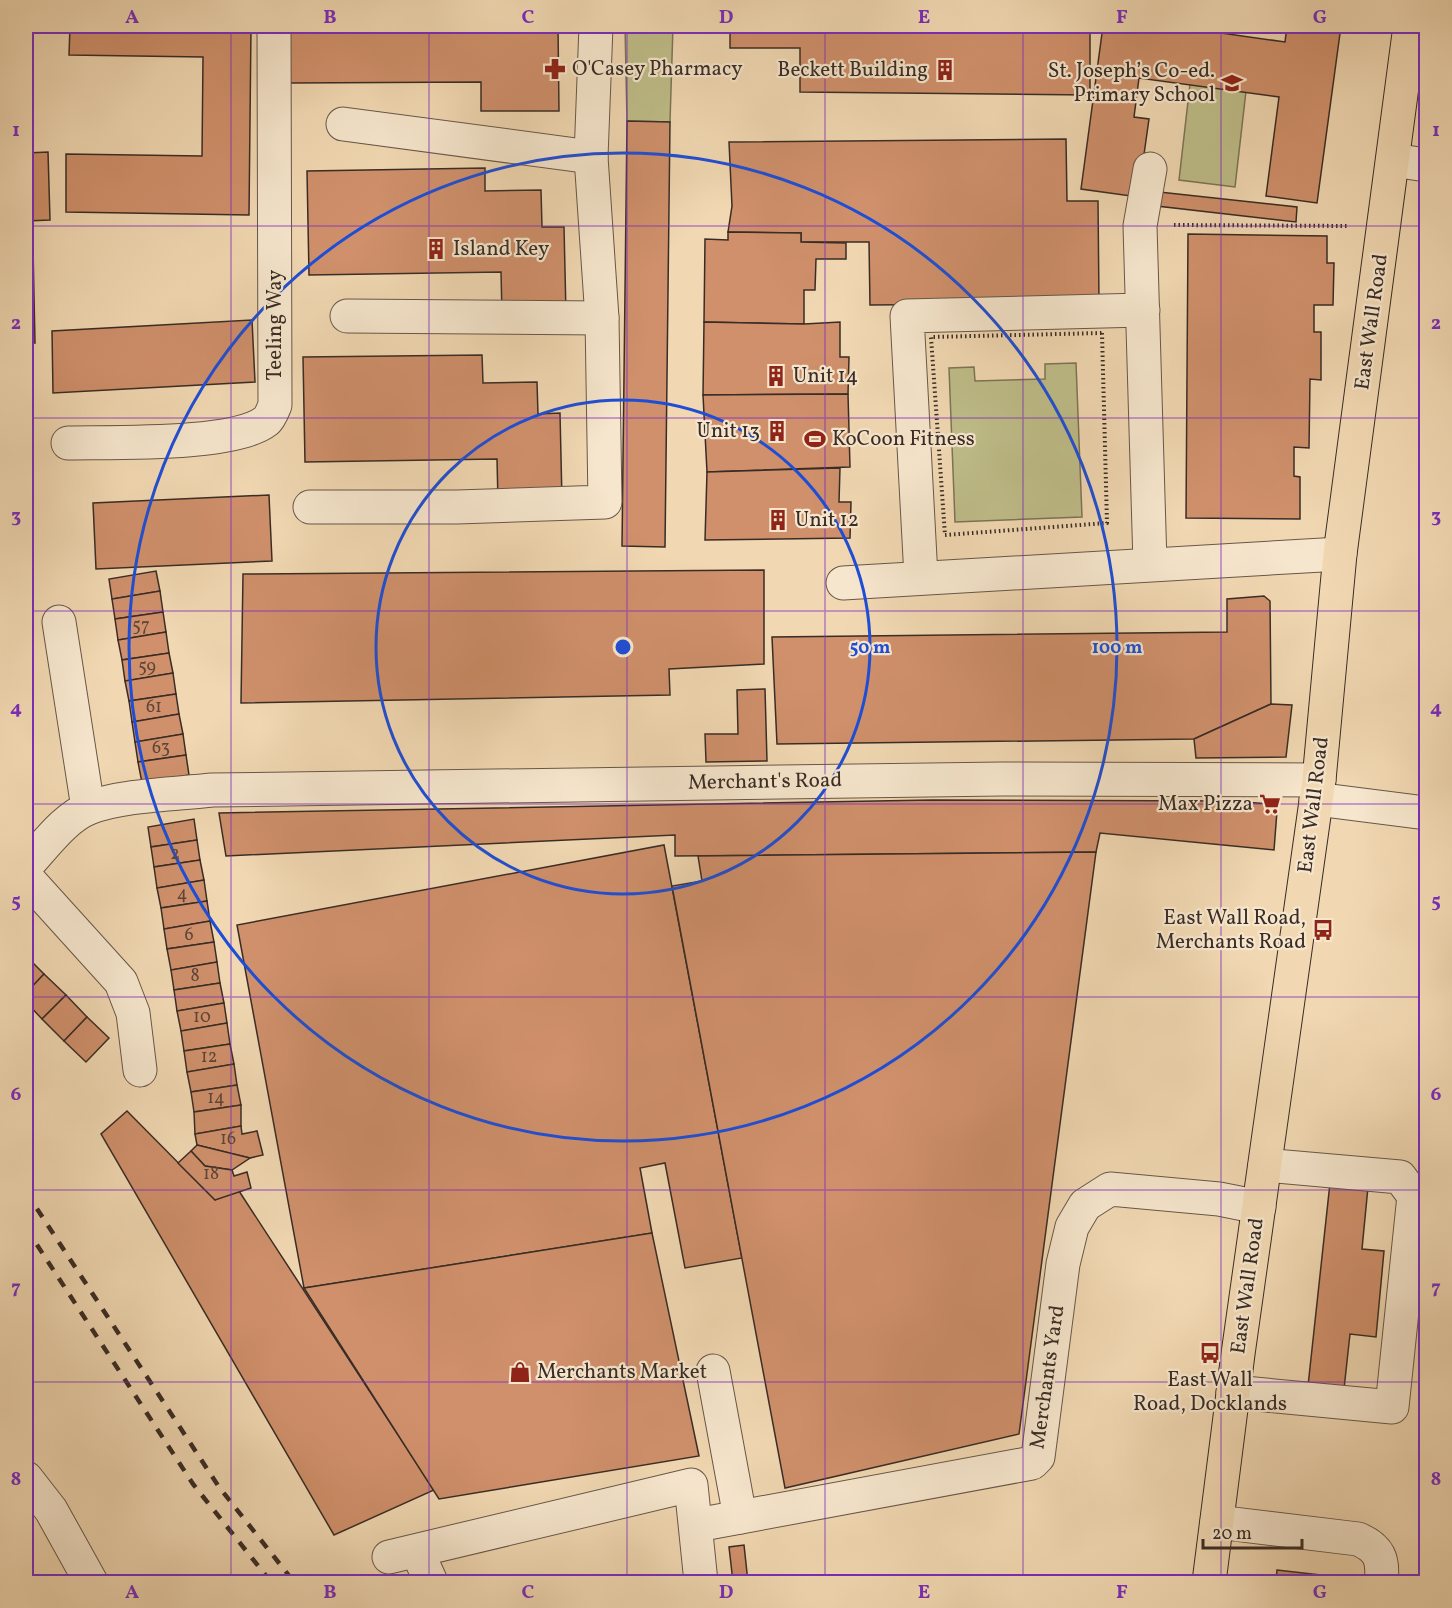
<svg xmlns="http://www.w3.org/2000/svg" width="1452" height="1608" viewBox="0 0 1452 1608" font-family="Vollkorn,serif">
	<rect width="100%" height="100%" fill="#f1d8b2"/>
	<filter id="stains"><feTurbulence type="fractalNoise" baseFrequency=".00333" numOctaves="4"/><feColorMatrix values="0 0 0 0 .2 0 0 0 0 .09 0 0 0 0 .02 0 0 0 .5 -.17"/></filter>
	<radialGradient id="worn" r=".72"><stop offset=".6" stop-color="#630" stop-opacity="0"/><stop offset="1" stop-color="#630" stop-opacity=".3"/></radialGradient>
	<g fill="#bebd89" stroke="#7c7458" stroke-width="1.5">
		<path d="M625,26H673L670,122L627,121Z"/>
		<path d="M1190,84L1246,91L1235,187L1179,180Z"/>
		<path d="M1076,363L1082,517L955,522L949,368L974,367L975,381L1045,379V364Z"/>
	</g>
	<g fill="#cf906b" stroke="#392c26" stroke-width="1.5">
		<path d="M70,26H251L249,215L66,212V154L202,156L203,57L69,55Z"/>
		<path d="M289,26H558L559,111H481V82L289,83Z"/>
		<path d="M677,26H1090V95L800,92V48H730V31L677,30Z"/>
		<path d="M1103,26H1172L1285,42L1287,26H1341L1317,203L1266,196L1279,97L1139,78L1134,117L1149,119L1138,197L1081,189Z"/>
		<path d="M627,121L670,122L665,547L622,546Z"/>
		<path d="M1066,139L1067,201H1098L1099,303L870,305L869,242H801V233L728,232L732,206L729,142Z"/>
		<path d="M48,152L50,220L26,221V153Z"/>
		<path d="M485,168V191L541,190L542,227H564L566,314L502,315L501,272L309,275L307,171Z"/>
		<path d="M1150,191L1297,207L1296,222L1148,205Z"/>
		<path d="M728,232L801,233V242L846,243V259H816L815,290H804V324L704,322L705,239L728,240Z"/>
		<path d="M1188,234L1327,236V263H1334L1333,305H1314V332H1321V380L1310,379L1309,448L1294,447V476L1300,477V519L1186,518Z"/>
		<path d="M26,248H33L35,343H26Z"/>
		<path d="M252,320L255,382L53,393L52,331Z"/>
		<path d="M704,322L804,324L840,322V357H849L848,394L703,395Z"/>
		<path d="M482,355L483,383L537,382L538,414L560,413L562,501L498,502L497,459L305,462L303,357Z"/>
		<path d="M848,394L850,467L707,472L703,395Z"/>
		<path d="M840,468L839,502H851L850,538L705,540L707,472Z"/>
		<path d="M269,495L272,561L96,569L93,503Z"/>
		<path d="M764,570V664L669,669L670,695L241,703L243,574Z"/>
		<path d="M156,571L160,591L112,599L109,579Z"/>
		<path d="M160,591L163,612L115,619L112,599Z"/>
		<path d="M1264,596L1270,601L1271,704L1194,739L777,744L772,637L1227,632V599Z"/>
		<path d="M163,612L166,632L118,640L115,619Z"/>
		<path d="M166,632L169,653L122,660L118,640Z"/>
		<path d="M169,653L173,673L125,681L122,660Z"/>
		<path d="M173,673L176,694L129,701L125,681Z"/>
		<path d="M765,689L767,761L706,762L705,734H738L737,690Z"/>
		<path d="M176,694L179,714L132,722L129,701Z"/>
		<path d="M1271,704L1292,705L1286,757L1196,758L1194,739Z"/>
		<path d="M179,714L183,734L135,742L132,722Z"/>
		<path d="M26,723L31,757L26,758Z"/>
		<path d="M183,734L186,755L138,762L135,742Z"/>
		<path d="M186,755L189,775L142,783L138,762Z"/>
		<path d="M932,800L1230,801L1270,804L1277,811L1274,850L1100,833L1096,852L675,856V835L226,856L219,813Z"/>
		<path d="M194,819L197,840L151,847L148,827Z"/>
		<path d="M197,840L200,860L154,867L151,847Z"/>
		<path d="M664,845L742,1258L685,1268L665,1163L640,1168L652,1233L304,1288L237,925Z"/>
		<path d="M1096,852L1019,1434L785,1488L672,886L702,881L698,856Z"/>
		<path d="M200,860L204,880L157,888L154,867Z"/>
		<path d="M204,880L207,901L161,908L157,888Z"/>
		<path d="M207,901L210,921L164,929L161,908Z"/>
		<path d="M210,921L214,942L167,949L164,929Z"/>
		<path d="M214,942L217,962L171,970L167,949Z"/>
		<path d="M26,956L44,974L26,993Z"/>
		<path d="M217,962L220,983L174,990L171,970Z"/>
		<path d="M44,974L66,995L42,1019L26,1002V993Z"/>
		<path d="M220,983L224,1003L177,1011L174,990Z"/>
		<path d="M66,995L87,1017L64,1041L42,1019Z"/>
		<path d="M224,1003L227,1023L181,1031L177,1011Z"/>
		<path d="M87,1017L109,1038L86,1062L64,1041Z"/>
		<path d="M227,1023L230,1044L184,1051L181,1031Z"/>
		<path d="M230,1044L234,1064L187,1072L184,1051Z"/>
		<path d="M234,1064L237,1085L191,1092L187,1072Z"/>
		<path d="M237,1085L241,1105L194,1112L191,1092Z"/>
		<path d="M241,1105V1126L195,1134L194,1112Z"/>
		<path d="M127,1111L215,1200L239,1191L434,1490L334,1535L101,1134Z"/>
		<path d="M241,1126L242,1134L257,1131L263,1155L250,1158L197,1145L195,1134Z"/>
		<path d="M197,1145L250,1158L232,1170L205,1166L191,1151Z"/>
		<path d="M191,1151L205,1166L232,1170L234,1176L247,1172L251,1188L215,1200L178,1163Z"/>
		<path d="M1330,1183L1368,1187L1362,1249L1384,1251L1376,1337L1350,1334L1344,1389L1308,1386Z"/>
		<path d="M652,1233L699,1456L439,1499L304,1288Z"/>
		<path d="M744,1545L748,1582H733L729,1547Z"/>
		<path d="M1277,1570L1329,1576L1328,1582H1276Z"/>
	</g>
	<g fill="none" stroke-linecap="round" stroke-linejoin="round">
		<defs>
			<g id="minor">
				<path d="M343,124L591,157"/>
				<path d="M1393,160L1426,165"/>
				<path d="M1150,169L1140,226L1150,564"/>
				<path d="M347,316L602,318"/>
				<path d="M68,443C111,442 235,446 266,421C270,418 273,410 275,405L274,26"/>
				<path d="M310,507H457L605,502L602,318L591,157L596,26"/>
				<path d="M921,577L907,316L1143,310"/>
				<path d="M843,583L1340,554"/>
				<path d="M59,622L88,808"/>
				<path d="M1316,799L1426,813"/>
				<path d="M26,866C44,847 64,818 89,808C121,795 177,794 212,790L1002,779L1319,780"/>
				<path d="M26,877L121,982L133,1013L140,1070"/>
				<path d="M713,1371L740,1517"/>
				<path d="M1233,1392L1392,1407L1414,1196L1400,1177L1265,1165"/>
				<path d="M26,1478L51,1510L91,1582"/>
				<path d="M1217,1522L1358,1539C1379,1548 1384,1559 1381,1582"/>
				<path d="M697,1525L1032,1463L1038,1457L1063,1264L1072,1227L1085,1205L1110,1189L1219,1199L1259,1207"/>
				<path d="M417,1551L431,1582"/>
				<path d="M389,1557L691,1485L701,1582"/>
			</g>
			<path id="major" d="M1209,1582L1238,1354L1319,780L1340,554L1410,26"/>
		</defs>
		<use href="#minor" stroke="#675749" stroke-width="35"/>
		<use href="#major" stroke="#392c26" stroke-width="35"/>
		<g stroke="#392c26" stroke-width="4" stroke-dasharray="1.5 3" stroke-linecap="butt">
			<path d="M1174,225L1349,226"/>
			<path d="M1102,333L1107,523L945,535L931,337Z"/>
		</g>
		<use href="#minor" stroke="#f6e6cd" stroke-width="33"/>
		<use href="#major" stroke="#f1d8b2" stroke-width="33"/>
		<g stroke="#392c26" stroke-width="4.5" stroke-dasharray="10 10" stroke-linecap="butt">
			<path d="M26,1192L219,1487L294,1582"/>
			<path d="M26,1228L193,1484L271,1582"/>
		</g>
	</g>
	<path fill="none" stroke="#7b2cbf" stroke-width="1.5" stroke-opacity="0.55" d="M231,26V1582M429,26V1582M627,26V1582M825,26V1582M1023,26V1582M1221,26V1582M26,226H1426M26,418H1426M26,611H1426M26,804H1426M26,997H1426M26,1190H1426M26,1382H1426"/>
	<g fill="none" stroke="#1d4ed8" stroke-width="3">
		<circle cx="623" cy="647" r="247"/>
		<circle cx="623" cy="647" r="494"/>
	</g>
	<defs>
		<symbol id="pharmacy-bare" viewBox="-9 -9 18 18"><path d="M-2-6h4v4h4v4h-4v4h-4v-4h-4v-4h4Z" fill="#8f2418" stroke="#f6e6cd" stroke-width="2.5" paint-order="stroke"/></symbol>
		<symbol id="building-bare" viewBox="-9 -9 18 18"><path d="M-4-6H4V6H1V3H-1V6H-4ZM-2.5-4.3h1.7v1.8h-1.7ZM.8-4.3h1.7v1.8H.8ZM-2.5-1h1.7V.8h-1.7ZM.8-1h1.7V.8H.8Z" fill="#8f2418" stroke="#f6e6cd" stroke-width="2.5" paint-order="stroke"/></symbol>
		<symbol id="school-bare" viewBox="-9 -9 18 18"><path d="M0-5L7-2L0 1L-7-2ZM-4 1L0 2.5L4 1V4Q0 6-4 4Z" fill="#8f2418" stroke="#f6e6cd" stroke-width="2.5" paint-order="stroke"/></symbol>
		<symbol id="stadium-bare" viewBox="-9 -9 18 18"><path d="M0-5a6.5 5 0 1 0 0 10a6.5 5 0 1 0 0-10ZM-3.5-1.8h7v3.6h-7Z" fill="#8f2418" stroke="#f6e6cd" stroke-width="2.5" paint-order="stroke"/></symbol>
		<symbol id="supermarket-bare" viewBox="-9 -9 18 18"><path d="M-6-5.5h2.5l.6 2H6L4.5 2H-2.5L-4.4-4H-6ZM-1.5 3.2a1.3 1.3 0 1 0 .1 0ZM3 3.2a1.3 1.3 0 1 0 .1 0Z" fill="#8f2418" stroke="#f6e6cd" stroke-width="2.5" paint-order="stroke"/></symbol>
		<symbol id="bus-bare" viewBox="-9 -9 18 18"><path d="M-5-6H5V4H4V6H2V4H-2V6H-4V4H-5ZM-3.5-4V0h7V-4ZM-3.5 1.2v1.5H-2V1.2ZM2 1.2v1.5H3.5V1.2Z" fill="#8f2418" stroke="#f6e6cd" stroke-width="2.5" paint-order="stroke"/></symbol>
		<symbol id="shop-bare" viewBox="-9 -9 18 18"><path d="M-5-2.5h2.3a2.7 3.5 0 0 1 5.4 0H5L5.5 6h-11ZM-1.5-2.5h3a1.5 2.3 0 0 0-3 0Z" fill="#8f2418" stroke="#f6e6cd" stroke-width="2.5" paint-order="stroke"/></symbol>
	</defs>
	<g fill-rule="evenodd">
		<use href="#pharmacy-bare" x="540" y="54" width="30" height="30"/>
		<use href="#building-bare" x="930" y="55" width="30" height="30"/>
		<use href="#school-bare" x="1217" y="68" width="30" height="30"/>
		<use href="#building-bare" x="421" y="234" width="30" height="30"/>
		<use href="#building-bare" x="761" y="361" width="30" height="30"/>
		<use href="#building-bare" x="762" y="416" width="30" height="30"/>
		<use href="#stadium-bare" x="800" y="424" width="30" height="30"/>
		<use href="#building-bare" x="763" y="505" width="30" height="30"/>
		<use href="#supermarket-bare" x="1255" y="789" width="30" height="30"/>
		<use href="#bus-bare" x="1308" y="915" width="30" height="30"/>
		<use href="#bus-bare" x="1195" y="1338" width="30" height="30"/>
		<use href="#shop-bare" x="505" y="1357" width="30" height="30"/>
	</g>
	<g text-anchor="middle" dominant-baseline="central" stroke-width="4.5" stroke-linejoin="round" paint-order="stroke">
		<g font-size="18" fill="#5e4537">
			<text x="141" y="626">57</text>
			<text x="147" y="667">59</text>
			<text x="154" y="707">61</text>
			<text x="161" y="748">63</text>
			<text x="175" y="854">2</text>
			<text x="182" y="894">4</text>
			<text x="189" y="935">6</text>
			<text x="195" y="976">8</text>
			<text x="202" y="1017">10</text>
			<text x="209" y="1057">12</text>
			<text x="216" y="1098">14</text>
			<text x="228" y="1139">16</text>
			<text x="211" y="1174">18</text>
		</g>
		<g font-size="21" fill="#392c26" stroke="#f6e6cd" text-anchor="start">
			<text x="572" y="69">O'Casey Pharmacy</text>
			<text x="928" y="70" text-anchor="end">Beckett Building</text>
			<text x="1215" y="71" text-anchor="end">St. Joseph’s Co-ed.<tspan x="1215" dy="24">Primary School</tspan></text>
			<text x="453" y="249">Island Key</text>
			<text x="793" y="376">Unit 14</text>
			<text x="760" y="431" text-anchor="end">Unit 13</text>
			<text x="832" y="439">KoCoon Fitness</text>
			<text x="795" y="520">Unit 12</text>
			<text x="1253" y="804" text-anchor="end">Max Pizza</text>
			<text x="1306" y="918" text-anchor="end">East Wall Road,<tspan x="1306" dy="24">Merchants Road</tspan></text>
			<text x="537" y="1372">Merchants Market</text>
			<text x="1210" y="1380" text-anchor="middle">East Wall<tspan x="1210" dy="24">Road, Docklands</tspan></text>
		</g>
		<g font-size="21" fill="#392c26" stroke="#f6e6cd">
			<text transform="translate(1372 322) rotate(-82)">East Wall Road</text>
			<text transform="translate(275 325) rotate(-90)">Teeling Way</text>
			<text transform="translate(765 782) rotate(-1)">Merchant's Road</text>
			<text transform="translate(1314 805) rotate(-83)">East Wall Road</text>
			<text transform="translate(1248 1286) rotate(-82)">East Wall Road</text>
			<text transform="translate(1048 1377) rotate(-82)">Merchants Yard</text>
		</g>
	</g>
	<circle cx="623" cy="647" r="9" fill="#1d4ed8" stroke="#f6e6cd" stroke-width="3"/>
	<g font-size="18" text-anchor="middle" font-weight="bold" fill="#1d4ed8" stroke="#f6e6cd" stroke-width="4.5" stroke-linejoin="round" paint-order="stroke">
		<text x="870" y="653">50 m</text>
		<text x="1117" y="653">100 m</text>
	</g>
	<rect width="1452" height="1608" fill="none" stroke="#f1d8b2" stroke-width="66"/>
	<path d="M1203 1539v9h99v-9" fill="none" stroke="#392c26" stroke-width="3"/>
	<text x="1212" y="1539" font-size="18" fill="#392c26" stroke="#f6e6cd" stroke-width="4.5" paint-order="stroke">20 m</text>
	<rect x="33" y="33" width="1386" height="1542" fill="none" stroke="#7b2cbf" stroke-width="2"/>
	<g font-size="20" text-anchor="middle" font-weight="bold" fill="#7b2cbf">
		<text x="132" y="23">A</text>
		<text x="330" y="23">B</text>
		<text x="528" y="23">C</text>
		<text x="726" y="23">D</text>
		<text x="924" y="23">E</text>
		<text x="1122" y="23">F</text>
		<text x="1320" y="23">G</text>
		<text x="16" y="136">1</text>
		<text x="1436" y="136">1</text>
		<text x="16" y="329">2</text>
		<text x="1436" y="329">2</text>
		<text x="16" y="522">3</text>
		<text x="1436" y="522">3</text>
		<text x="16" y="714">4</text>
		<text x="1436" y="714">4</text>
		<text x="16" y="907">5</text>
		<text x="1436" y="907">5</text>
		<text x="16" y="1100">6</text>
		<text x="1436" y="1100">6</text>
		<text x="16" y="1293">7</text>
		<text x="1436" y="1293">7</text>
		<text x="16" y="1485">8</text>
		<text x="1436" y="1485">8</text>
		<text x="132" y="1598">A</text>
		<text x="330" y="1598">B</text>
		<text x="528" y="1598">C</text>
		<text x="726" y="1598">D</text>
		<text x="924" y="1598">E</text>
		<text x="1122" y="1598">F</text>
		<text x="1320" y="1598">G</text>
	</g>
	<rect width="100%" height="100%" filter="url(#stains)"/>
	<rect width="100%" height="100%" fill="url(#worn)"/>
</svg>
